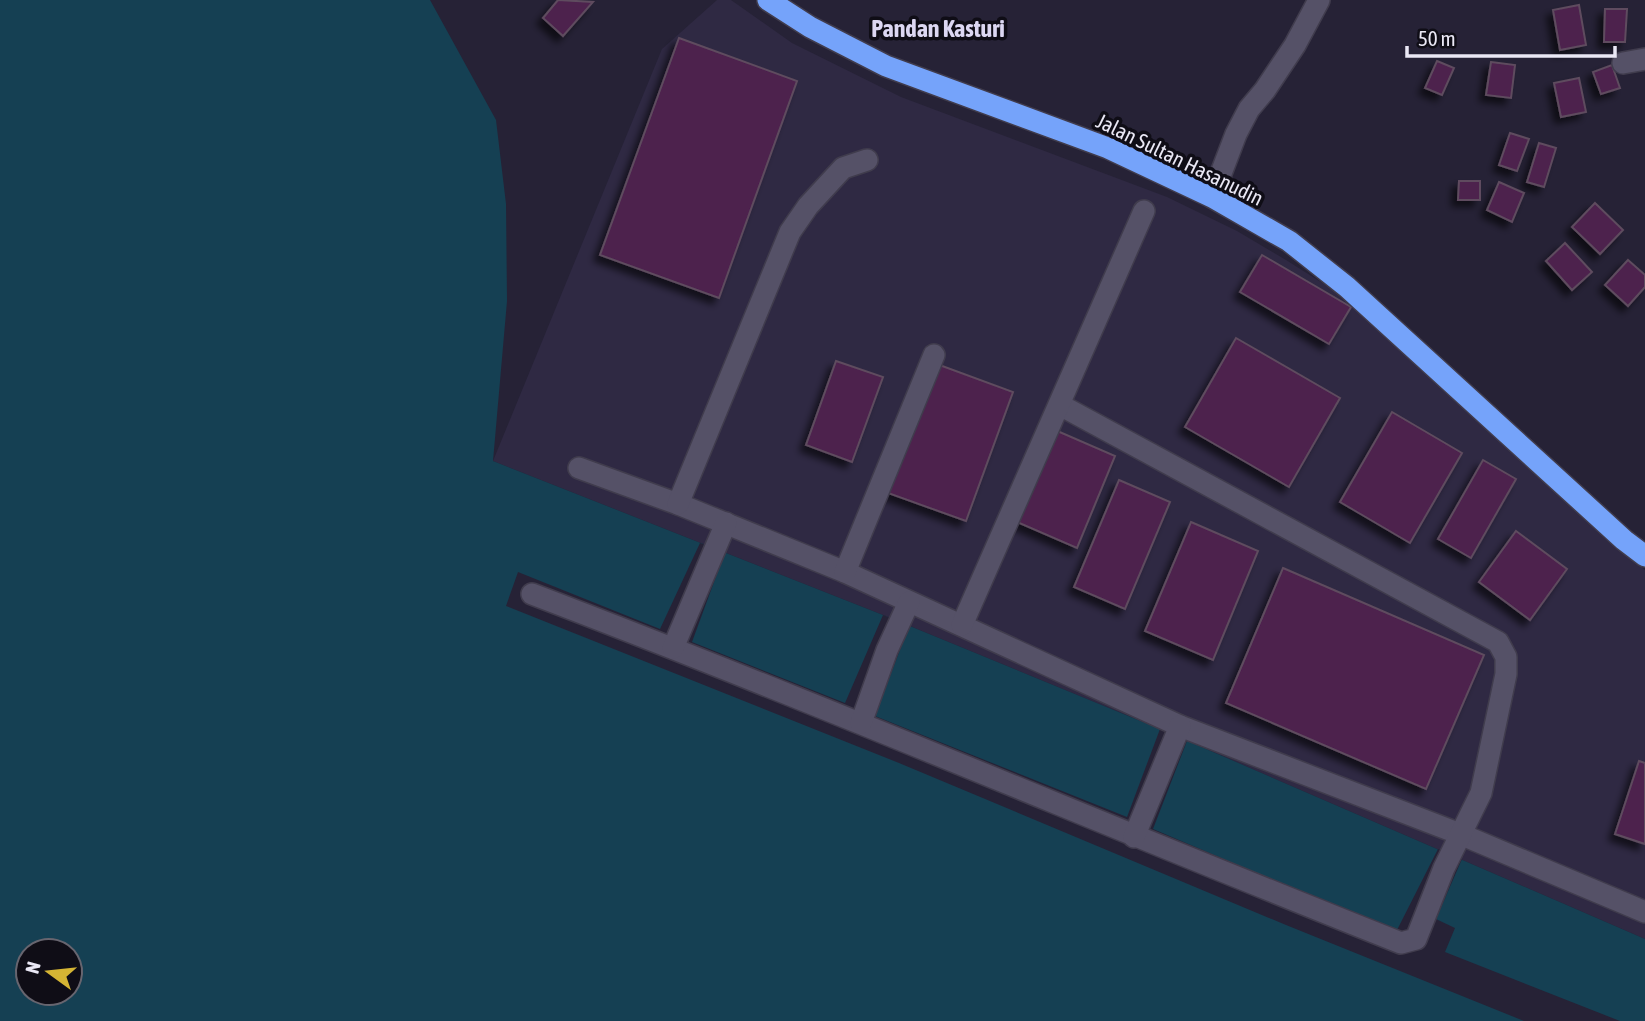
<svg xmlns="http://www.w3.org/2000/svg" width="1645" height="1021" viewBox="0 0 1645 1021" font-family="'Asap Condensed',sans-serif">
	<defs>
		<filter id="shadow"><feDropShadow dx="-6" dy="6" stdDeviation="3.5" flood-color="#0009"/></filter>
	</defs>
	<rect width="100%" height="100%" fill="#262236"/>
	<path fill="#2f2943" d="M717,0H731L792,43L901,97L1167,197L1237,231L1286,260L1354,303L1645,570V939L1160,729L883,615L493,461L662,49Z"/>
	<path fill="#154053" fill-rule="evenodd" d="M0,0H430L496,120L506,204L507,301L493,461L883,615L1160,729L1645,939V1021H0ZM28,951H70V993H28Z"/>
	<path fill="#262236" d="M700,543L725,552L692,642L845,703L883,615L909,626L875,716L1127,817L1160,729L1187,741L1153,829L1396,932L1438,849L1462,859L1436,919L1455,928L1445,952L1620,1021H1524L1286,925L899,763L506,606L518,572L660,629Z"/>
	<g fill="#4d204e" stroke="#5e4c5e" stroke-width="2" filter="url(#shadow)">
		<path d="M558,0L593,2L563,36L543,18Z"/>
		<path d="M1579,5L1586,45L1560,50L1553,10Z"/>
		<path d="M1605,9H1627L1625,42H1604Z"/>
		<path d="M679,38L797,81L719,298L600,255Z"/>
		<path d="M1437,61L1454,68L1442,95L1425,88Z"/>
		<path d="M1491,62L1515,65L1511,98L1486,95Z"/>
		<path d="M1612,65L1620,88L1601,94L1593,72Z"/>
		<path d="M1579,78L1586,112L1561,117L1554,83Z"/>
		<path d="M1510,133L1529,139L1517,171L1499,165Z"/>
		<path d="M1539,143L1556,148L1544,187L1527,182Z"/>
		<path d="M1459,181H1480V200H1458Z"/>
		<path d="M1499,182L1524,193L1512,222L1487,210Z"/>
		<path d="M1595,203L1623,230L1600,254L1572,227Z"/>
		<path d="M1565,243L1592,272L1572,290L1546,261Z"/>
		<path d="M1262,255L1351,307L1329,344L1240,292Z"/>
		<path d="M1628,260L1645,275V287L1628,306L1605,285Z"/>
		<path d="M1236,338L1340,398L1289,487L1185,427Z"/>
		<path d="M836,361L883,377L852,462L806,445Z"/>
		<path d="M934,363L1013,392L966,521L888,493Z"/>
		<path d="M1392,412L1462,453L1410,543L1340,502Z"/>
		<path d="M1055,430L1115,456L1077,548L1017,522Z"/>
		<path d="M1483,460L1516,479L1471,558L1438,539Z"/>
		<path d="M1119,480L1170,502L1125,609L1074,587Z"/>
		<path d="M1191,522L1258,551L1213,660L1145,631Z"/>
		<path d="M1516,531L1567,569L1530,620L1479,582Z"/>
		<path d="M1283,568L1484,655L1426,789L1226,703Z"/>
		<path d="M1639,761L1645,763V844L1615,834Z"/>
	</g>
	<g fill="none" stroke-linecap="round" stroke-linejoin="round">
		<defs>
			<g id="minor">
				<path d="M1623,63L1645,59"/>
				<path d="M1212,197L1236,134L1249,109L1265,90L1295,45L1319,0"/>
				<path d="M579,468L678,504L845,572L1180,726L1460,834L1645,912"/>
				<path d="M678,504L790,232L808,206L843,168L867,160"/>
				<path d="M845,572L934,355"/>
				<path d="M532,594C824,705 1111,828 1401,943L1416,939L1444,868L1481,793L1506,674V657L1498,642L1060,405"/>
				<path d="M962,625L1144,211"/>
				<path d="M673,648L726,523"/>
				<path d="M861,723L887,650L909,602"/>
				<path d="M1134,837L1180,726"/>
			</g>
			<path id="highway" d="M768,0L810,27L886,66L1108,148L1212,197L1289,241L1347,287L1624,540L1645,556"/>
		</defs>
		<use href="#minor" stroke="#403c4d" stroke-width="24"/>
		<use href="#highway" stroke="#403c4d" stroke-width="24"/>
		<use href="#minor" stroke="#555167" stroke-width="21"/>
		<use href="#highway" stroke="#75a3fa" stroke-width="21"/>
	</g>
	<g text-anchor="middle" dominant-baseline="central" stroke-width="7" stroke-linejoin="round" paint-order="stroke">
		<g font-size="21" fill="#eae8f5" stroke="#0f0d16">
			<text transform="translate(1180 159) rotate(26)">Jalan Sultan Hasanudin</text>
		</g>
		<g font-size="24" font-weight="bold" fill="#dcd7f2" stroke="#0f0d16">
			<text x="938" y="28">Pandan Kasturi</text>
		</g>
	</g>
	<g transform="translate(49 972) rotate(285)"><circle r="33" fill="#0f0d16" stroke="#67656f" stroke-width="2"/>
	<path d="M0-5L12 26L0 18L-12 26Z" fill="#d5b534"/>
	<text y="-10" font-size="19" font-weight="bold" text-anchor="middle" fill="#eae8f5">N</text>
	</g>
	<path d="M1407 46v10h208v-10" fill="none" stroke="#eae8f5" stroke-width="3.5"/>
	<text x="1418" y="46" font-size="21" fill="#eae8f5" stroke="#0f0d16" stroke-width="5" paint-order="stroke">50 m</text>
</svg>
